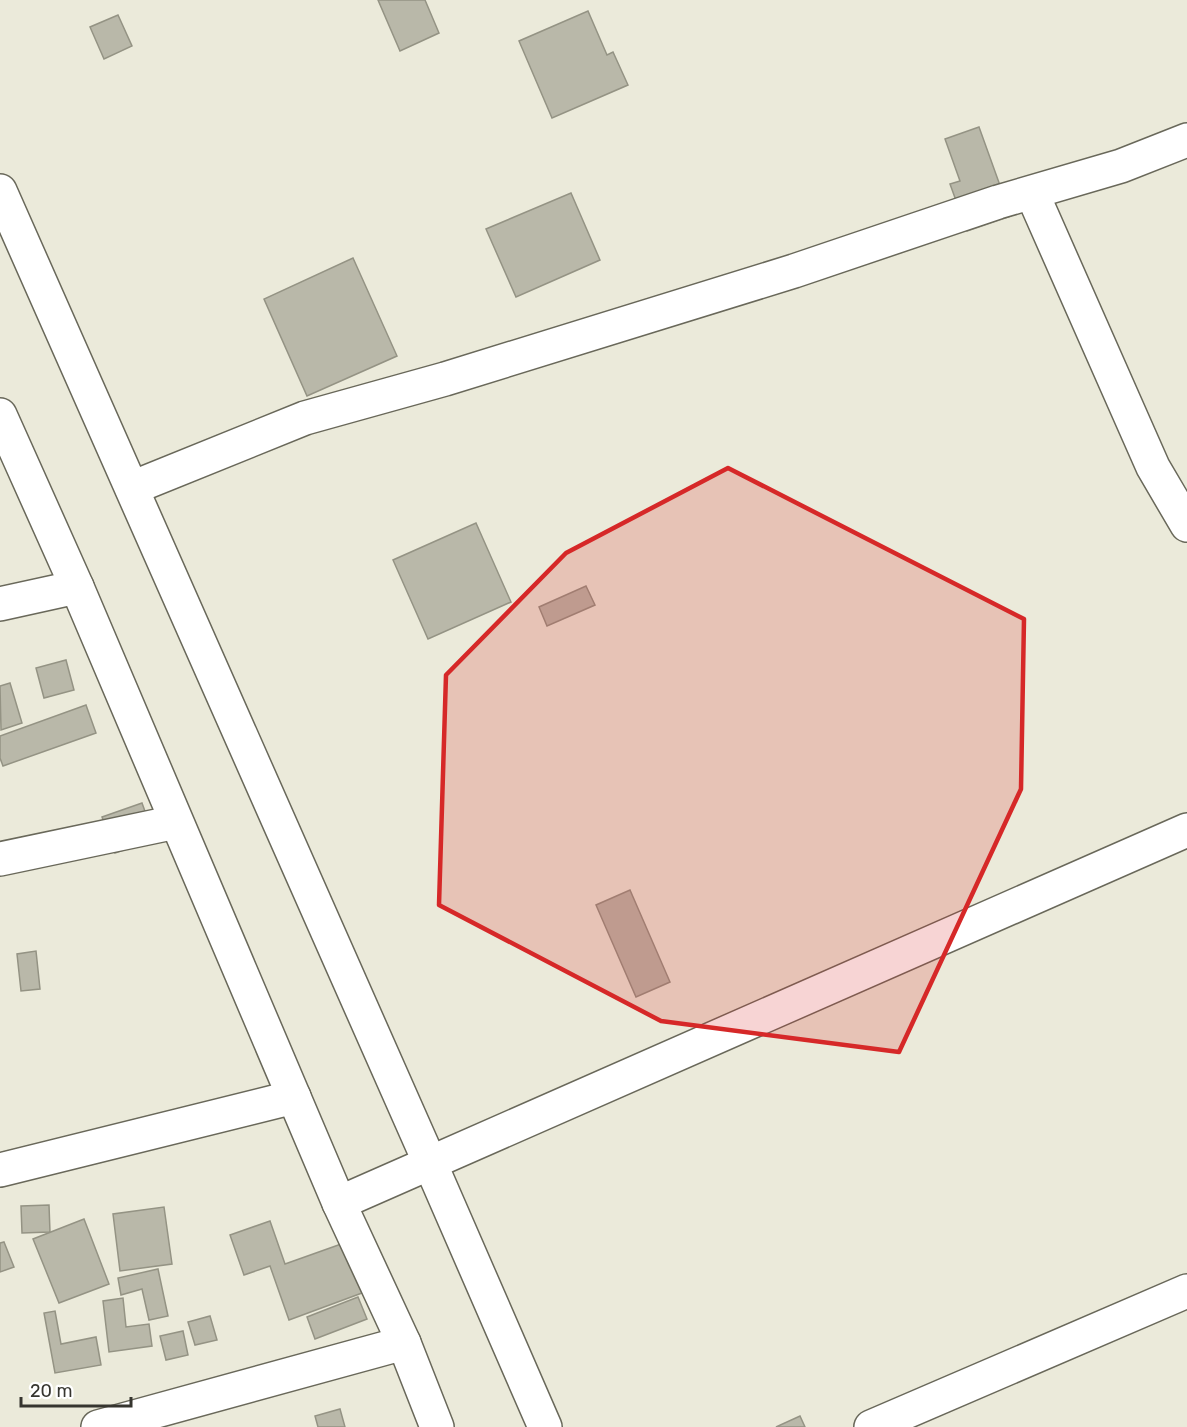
<svg xmlns="http://www.w3.org/2000/svg" width="1187" height="1427" viewBox="0 0 1187 1427" font-family="Rubik,sans-serif">
	<rect width="100%" height="100%" fill="#ebeada"/>
	<g fill="#b9b8a9" stroke="#949384" stroke-width="1.5">
		<path d="M378,0H425L439,33L400,51Z"/>
		<path d="M588,11L607,55L613,52L628,85L552,118L519,41Z"/>
		<path d="M118,15L132,46L104,59L90,27Z"/>
		<path d="M979,127L1011,216L967,231L950,184L960,181L945,139Z"/>
		<path d="M571,193L600,260L516,297L486,229Z"/>
		<path d="M353,258L397,356L307,396L264,299Z"/>
		<path d="M476,523L511,602L428,639L393,560Z"/>
		<path d="M586,586L595,605L547,626L539,607Z"/>
		<path d="M66,660L74,690L44,698L36,668Z"/>
		<path d="M10,683L22,723L1,730L0,686Z"/>
		<path d="M86,705L96,733L3,766L0,758V736Z"/>
		<path d="M142,803L155,839L115,853L102,817Z"/>
		<path d="M630,890L670,982L636,997L596,905Z"/>
		<path d="M36,951L40,989L21,991L17,954Z"/>
		<path d="M49,1205L50,1232L22,1233L21,1206Z"/>
		<path d="M164,1207L172,1264L120,1271L113,1214Z"/>
		<path d="M84,1219L109,1284L59,1303L33,1239Z"/>
		<path d="M270,1221L285,1264L344,1243L362,1293L289,1320L270,1266L244,1275L230,1235Z"/>
		<path d="M4,1242L14,1267L0,1272V1243Z"/>
		<path d="M158,1269L168,1316L149,1320L142,1289L121,1295L118,1278Z"/>
		<path d="M358,1297L367,1319L315,1339L307,1317Z"/>
		<path d="M123,1298L126,1327L149,1324L152,1346L109,1352L103,1301Z"/>
		<path d="M55,1311L61,1344L96,1337L101,1365L55,1373L44,1313Z"/>
		<path d="M210,1316L217,1340L195,1345L188,1322Z"/>
		<path d="M183,1331L188,1355L166,1360L160,1336Z"/>
		<path d="M340,1409L345,1427H318L315,1416Z"/>
		<path d="M800,1416L805,1427H776Z"/>
	</g>
	<g fill="none" stroke-linecap="round" stroke-linejoin="round">
		<defs>
			<g id="street">
				<path d="M1032,193L1153,467L1187,525"/>
				<path d="M0,415L77,587L339,1203L404,1343L437,1427"/>
				<path d="M132,488L305,418L445,379L794,271L998,202L1121,166L1187,140"/>
				<path d="M0,604L77,587"/>
				<path d="M0,859L176,822"/>
				<path d="M0,1170L294,1097"/>
				<path d="M339,1203L430,1163"/>
				<path d="M98,1427L404,1343"/>
				<path d="M871,1427L1187,1291"/>
			</g>
			<g id="secondary">
				<path d="M0,191L430,1163L545,1427"/>
				<path d="M430,1163L1187,830"/>
			</g>
		</defs>
		<use href="#street" stroke="#69685a" stroke-width="36"/>
		<use href="#secondary" stroke="#69685a" stroke-width="36"/>
		<use href="#street" stroke="#fff" stroke-width="33"/>
		<use href="#secondary" stroke="#fff" stroke-width="33"/>
	</g>
	<path fill="#d62828" fill-opacity="0.2" stroke="#d62828" stroke-width="4.5" stroke-linejoin="round" d="M728,468L1024,619L1021,789L899,1052L661,1021L439,905L446,675L566,553Z"/>
	<path d="M21 1397v9h110v-9" fill="none" stroke="#36352f" stroke-width="3"/>
	<text x="30" y="1397" font-size="18" fill="#36352f" stroke="#ffffff" stroke-width="4.5" paint-order="stroke">20 m</text>
</svg>
